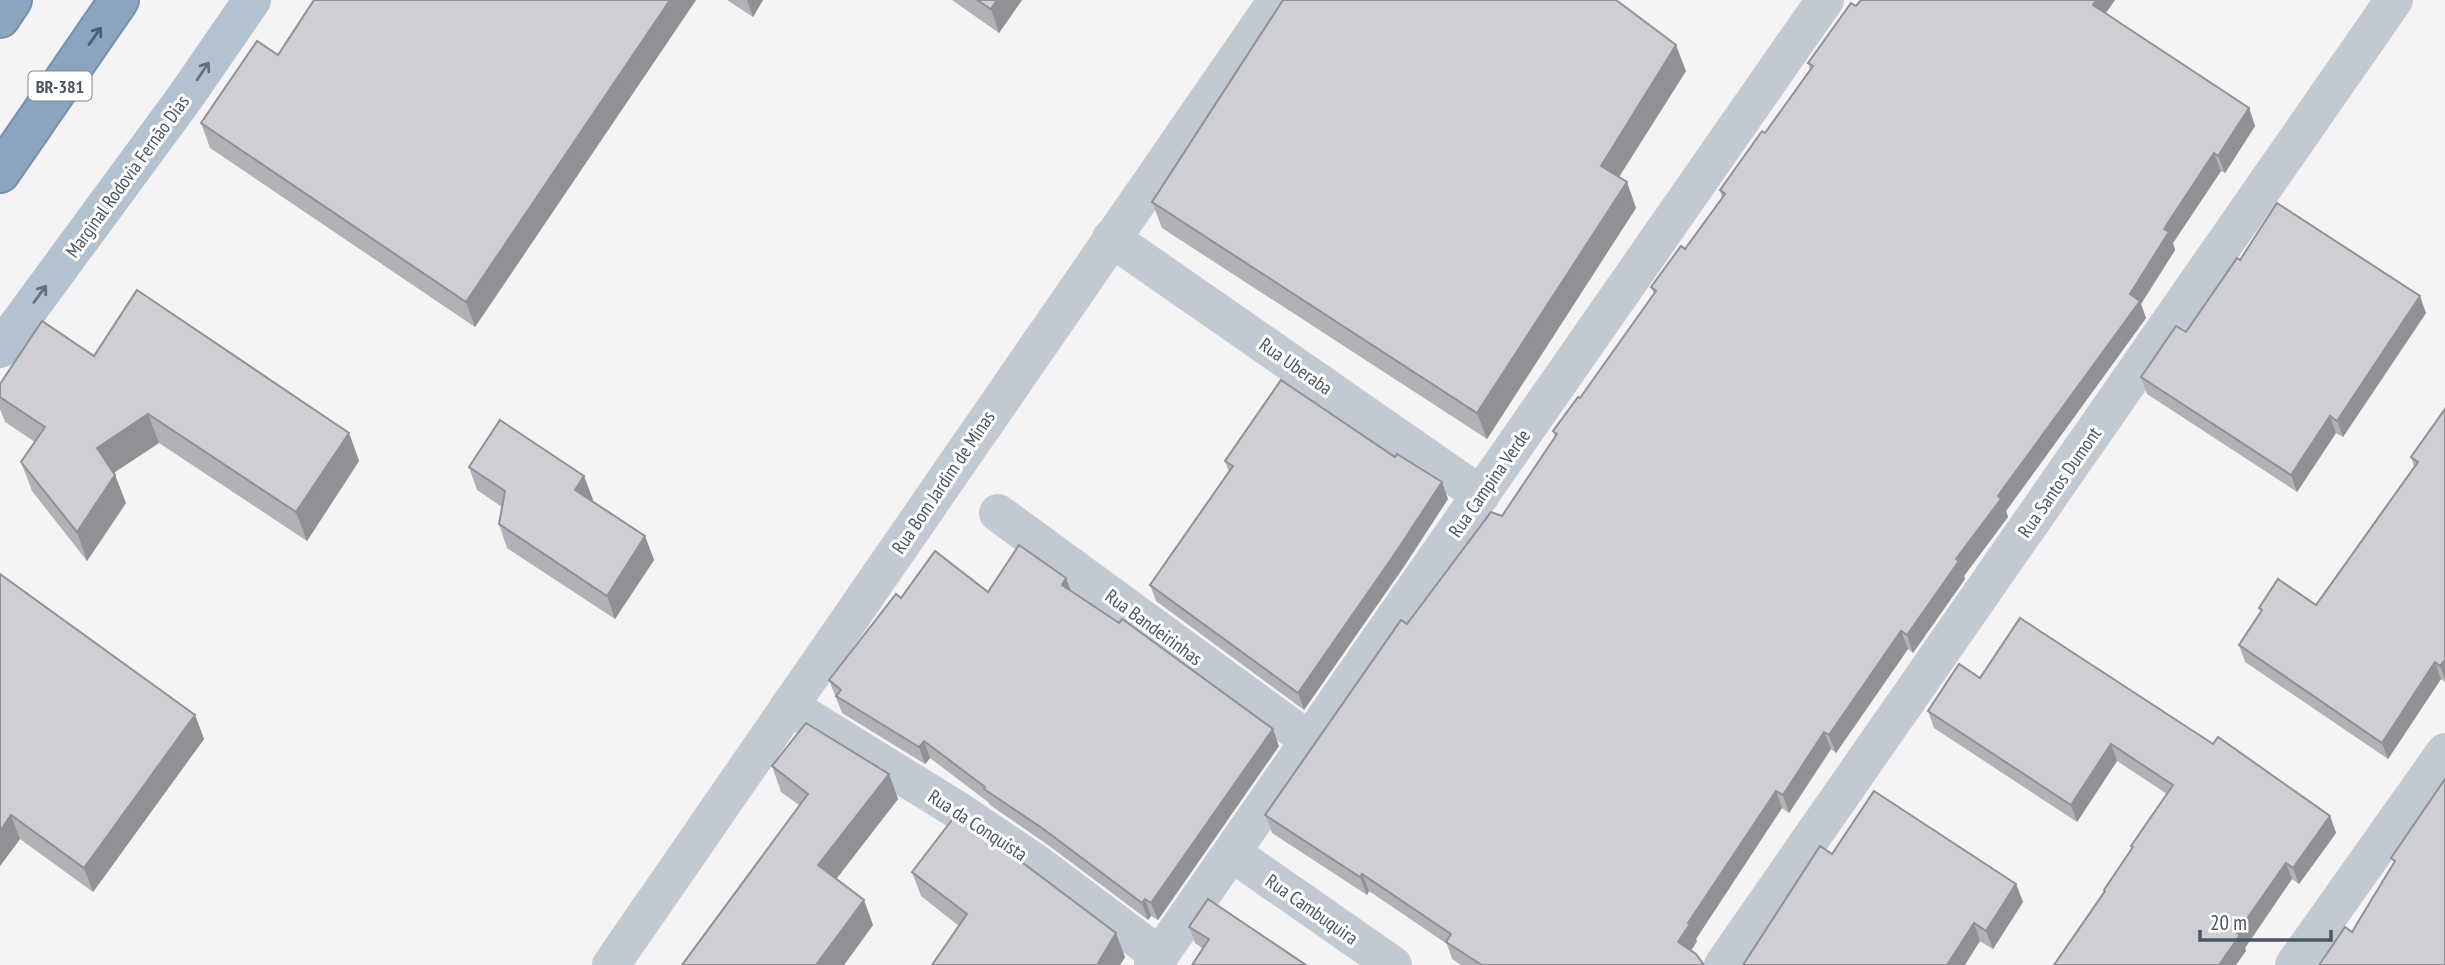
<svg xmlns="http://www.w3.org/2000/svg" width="2445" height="965" viewBox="0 0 2445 965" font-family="'PT Sans Narrow',sans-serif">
	<rect width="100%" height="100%" fill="#f5f3f3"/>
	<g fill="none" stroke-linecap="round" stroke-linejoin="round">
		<defs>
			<g id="highway">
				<path d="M0,18L12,0"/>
				<path d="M0,173L119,0"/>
			</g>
		</defs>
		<use href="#highway" stroke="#7690ad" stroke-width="42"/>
		<g stroke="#c1cad2" stroke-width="38">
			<path d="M1111,238L1481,495"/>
			<path d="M998,513L1310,741"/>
			<path d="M789,706L959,811L1036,863L1160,956"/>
			<path d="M1232,853L1393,965"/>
			<path d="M611,965L1277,0"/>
			<path d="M1153,965L1825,0"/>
			<path d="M1723,965L2394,0"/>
			<path d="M2294,965L2445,752"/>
		</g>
		<path stroke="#b3c2d1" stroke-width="38" d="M0,349L186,96L252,0"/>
		<use href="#highway" stroke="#8ba5c1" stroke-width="38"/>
	</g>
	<g fill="#b0b2b7">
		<path d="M696,0L475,327L210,148L201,123L278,55Z"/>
		<path d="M727,0H763L753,17Z"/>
		<path d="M952,0H1022L999,33Z"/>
		<path d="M1856,6L2106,14L2249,108L2255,126L2225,173L2221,171L2173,243L2175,250L2141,304L2146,318L2006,511L2008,517L1964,576L1965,579L1913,653L1908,649L1836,753L1831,749L1789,813L1782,808L1696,939L1697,941L1691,951L1704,965H1461L1452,959L1447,944L1369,891L1367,895L1272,833L1265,815L1407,624L1502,516L1555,437L1553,431L1580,398L1654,294L1651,287L1685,249L1722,197L1720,190L1765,133L1810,69L1808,63Z"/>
		<path d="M1686,71L1619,177L1636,208L1487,439L1162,228L1152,202Z"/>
		<path d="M2240,260L2426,313L2343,437L2336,433L2297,492L2147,394L2141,377L2186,332Z"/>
		<path d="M94,356L349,433L359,461L307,541L159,443L114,473L126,503L87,561L32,491L21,462L35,442L5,422L0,409V384Z"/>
		<path d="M2445,409V682L2441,679L2388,759L2245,662L2239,645L2261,612L2259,608L2316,605L2414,466L2411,457Z"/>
		<path d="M1225,461L1448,499L1403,568L1304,710L1156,601L1150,585L1229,472Z"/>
		<path d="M469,467L584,476L593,500L592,501L645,536L654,560L615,619L507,548L499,524L502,507L477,490Z"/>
		<path d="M0,574L195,715L204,739L93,892L20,839L0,866Z"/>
		<path d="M1066,578L1071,592L1279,746L1158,920L1151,916L1148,920L1048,845L990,805L988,802L930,758L925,764L842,713L829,680L988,592Z"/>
		<path d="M1980,678L2213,744L2330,816L2336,833L2299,884L2292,879L2245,948L2246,951L2105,892L2104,890L2132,849L2131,846L2167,794L2117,761L2077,822L1934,728L1928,711Z"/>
		<path d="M772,766L889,774L898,799L836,879L873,925L844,965L799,805L781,792Z"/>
		<path d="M1832,854L2016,884L2023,902L1993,949Z"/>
		<path d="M912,872L1125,957L1120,965H932L959,926L921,896Z"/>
		<path d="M1189,927L1306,965L1203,949L1195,943Z"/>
	</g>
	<g fill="#909195">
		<path d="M670,0H696L475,327L466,302Z"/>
		<path d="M747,0H763L753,17Z"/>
		<path d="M997,0H1022L999,33L991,9Z"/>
		<path d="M2096,0H2115L2099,23L2093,5Z"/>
		<path d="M1676,45L1686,71L1610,191L1601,166Z"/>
		<path d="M2249,108L2255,126L2225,173L2218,156Z"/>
		<path d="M2214,153L2221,171L2173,243L2175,250L2141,304L2146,318L2006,511L2008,517L1964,576L1965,579L1913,653L1907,635L2130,294L2164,229Z"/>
		<path d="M1627,182L1636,208L1487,439L1477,413Z"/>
		<path d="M2420,296L2426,313L2343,437L2337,421Z"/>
		<path d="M148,414L159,443L107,477L97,448Z"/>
		<path d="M2330,416L2336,433L2297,492L2291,475Z"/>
		<path d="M349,433L359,461L307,541L296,512Z"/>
		<path d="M115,475L126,503L87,561L77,532Z"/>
		<path d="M584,476L593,500L584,513L575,490Z"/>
		<path d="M1442,482L1448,499L1403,568L1304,710L1298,693Z"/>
		<path d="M645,536L654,560L615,619L607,596Z"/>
		<path d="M1066,578L1072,595L1062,585Z"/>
		<path d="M1901,631L1908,649L1836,753L1829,735Z"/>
		<path d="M2445,660V679L2440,666Z"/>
		<path d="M2435,662L2441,679L2388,759L2382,743Z"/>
		<path d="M195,715L204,739L93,892L84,868Z"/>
		<path d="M1273,729L1279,746L1158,920L1151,903Z"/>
		<path d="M1824,732L1831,749L1789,813L1783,795Z"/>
		<path d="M924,741L930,758L925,764L919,747Z"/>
		<path d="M2111,744L2117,761L2077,822L2071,805Z"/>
		<path d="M889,774L898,799L827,891L818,865Z"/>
		<path d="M1776,791L1782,808L1696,939L1697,941L1685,960L1678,942L1688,923Z"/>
		<path d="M11,815L20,839L0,866V831Z"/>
		<path d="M2330,816L2336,833L2299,884L2293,868Z"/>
		<path d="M2286,863L2292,879L2245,948L2246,951L2236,965H2219L2237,933Z"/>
		<path d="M1362,874L1369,891L1367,895L1360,877Z"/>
		<path d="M2016,884L2023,902L1993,949L1986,931Z"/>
		<path d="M1145,899L1151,916L1148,920L1142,903Z"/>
		<path d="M864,900L873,925L844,965H816Z"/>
		<path d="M1974,923L1980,941L1965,965H1947Z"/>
		<path d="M1116,933L1125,957L1120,965H1097Z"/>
	</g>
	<g fill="#cdcfd5" stroke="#909195" stroke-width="2">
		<path d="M314,0H670L466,302L201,123L257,41L278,55Z"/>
		<path d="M977,0H997L991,9Z"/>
		<path d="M1283,0H1616L1676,45L1601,166L1627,182L1477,413L1152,202Z"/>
		<path d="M1861,0H2096L2093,5L2249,108L2218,156L2214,153L2164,229L2169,232L2130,294L2140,301L1998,496L2001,499L1956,559L1959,561L1907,635L1901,631L1829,735L1824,732L1783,795L1776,791L1688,923L1690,924L1678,942L1696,954L1704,965H1482L1446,942L1451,934L1362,874L1360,877L1265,815L1401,620L1407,624L1491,512L1502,516L1557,434L1553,431L1578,397L1580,398L1656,291L1651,287L1681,246L1685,249L1725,194L1720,190L1762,131L1765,133L1813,66L1808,63L1851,3L1856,6Z"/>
		<path d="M2277,203L2420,296L2337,421L2330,416L2291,475L2141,377L2176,326L2186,332L2237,258L2240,260Z"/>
		<path d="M137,290L349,433L296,512L148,414L97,448L115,475L77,532L21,462L45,427L0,397V384L42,321L94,356Z"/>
		<path d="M1281,380L1395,457L1397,454L1442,482L1396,552L1298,693L1150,585L1233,466L1225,461Z"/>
		<path d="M2445,409V660L2440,666L2435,662L2382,743L2239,645L2262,610L2259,608L2278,579L2316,605L2418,462L2411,457Z"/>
		<path d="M500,420L584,476L575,490L645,536L607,596L499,524L505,491L469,467Z"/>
		<path d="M1019,545L1066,578L1062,585L1119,623L1122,619L1125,621L1273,729L1151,903L1145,899L1142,903L1042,828L984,789L985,787L924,741L919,747L836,696L841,690L829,680L896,594L901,598L935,551L988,592Z"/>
		<path d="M0,574L195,715L84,868L11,815L0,831Z"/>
		<path d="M2020,618L2213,744L2218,737L2330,816L2293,868L2286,863L2237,933L2240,935L2219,965H2054L2105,891L2104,890L2133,847L2131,846L2173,785L2111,744L2071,805L1928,711L1959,664L1980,678Z"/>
		<path d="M806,723L889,774L818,865L864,900L816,965H682L808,794L772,766Z"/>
		<path d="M2445,779V965H2319L2345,927L2352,932L2395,861L2391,858Z"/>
		<path d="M1874,791L2016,884L1986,931L1974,923L1947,965H1743L1820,846L1832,854Z"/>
		<path d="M955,816L1015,857L1116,933L1097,965H932L967,914L912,872Z"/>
		<path d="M1208,899L1306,965H1192L1209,939L1189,927Z"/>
	</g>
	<defs><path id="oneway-shaft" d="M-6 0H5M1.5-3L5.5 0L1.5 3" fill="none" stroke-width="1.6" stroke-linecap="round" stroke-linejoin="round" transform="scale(1.75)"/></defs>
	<use stroke="#505e6b" href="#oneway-shaft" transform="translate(95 36) rotate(-55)"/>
	<g stroke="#64717d">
		<use href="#oneway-shaft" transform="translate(203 71) rotate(-56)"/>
		<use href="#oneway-shaft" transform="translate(40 294) rotate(-54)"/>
	</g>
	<g text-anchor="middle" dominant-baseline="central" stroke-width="6" stroke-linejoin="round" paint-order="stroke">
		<rect fill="#fff" stroke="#808990" stroke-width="2" x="28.5" y="71.5" width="63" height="29" rx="5"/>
		<g font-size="18" font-weight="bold" fill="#4a5661">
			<text x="60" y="86">BR-381</text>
		</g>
		<g font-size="19" fill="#4a5661" stroke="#fff">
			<text transform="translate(127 176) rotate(-54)">Marginal Rodovia Fernão Dias</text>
			<text transform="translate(1296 366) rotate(35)">Rua Uberaba</text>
			<text transform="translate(943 482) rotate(-56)">Rua Bom Jardim de Minas</text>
			<text transform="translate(2059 482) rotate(-55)">Rua Santos Dumont</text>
			<text transform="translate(1489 483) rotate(-55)">Rua Campina Verde</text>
			<text transform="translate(1154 627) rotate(36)">Rua Bandeirinhas</text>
			<text transform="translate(978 825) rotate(33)">Rua da Conquista</text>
			<text transform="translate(1312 909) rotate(35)">Rua Cambuquira</text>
		</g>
	</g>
	<path d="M2200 930v10h131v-10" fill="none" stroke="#4a5661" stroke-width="3.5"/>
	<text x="2210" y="930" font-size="21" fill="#4a5661" stroke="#ffffff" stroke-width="5" paint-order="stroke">20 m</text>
</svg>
